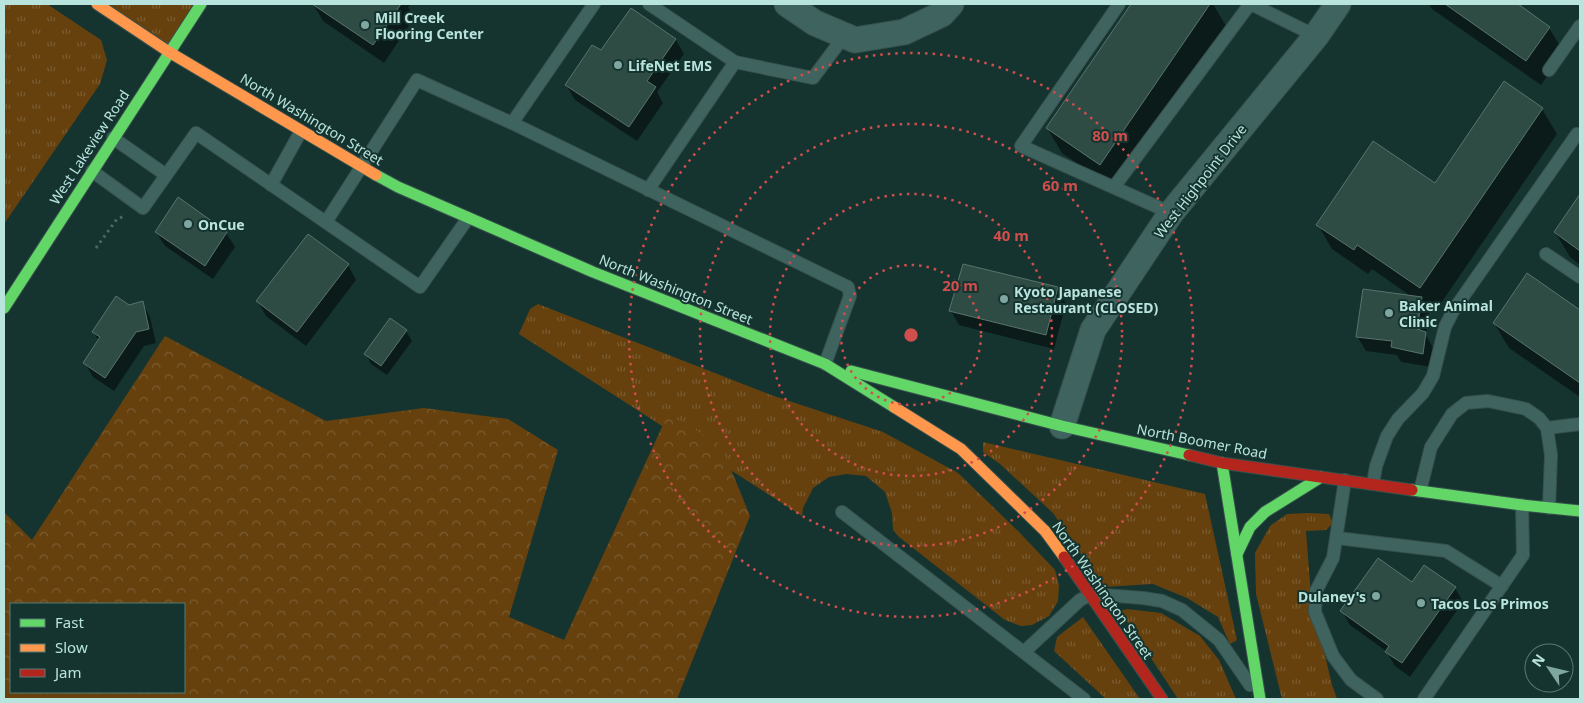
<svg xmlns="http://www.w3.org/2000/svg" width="1584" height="703" viewBox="0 0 1584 703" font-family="'Noto Sans',sans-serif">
	<defs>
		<pattern id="grass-tufts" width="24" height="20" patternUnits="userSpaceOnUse" patternTransform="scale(1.25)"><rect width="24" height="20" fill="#66410e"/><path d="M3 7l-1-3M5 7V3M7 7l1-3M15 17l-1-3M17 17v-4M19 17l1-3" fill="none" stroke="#7a5c31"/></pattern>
		<pattern id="forest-crowns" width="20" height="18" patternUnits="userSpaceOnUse" patternTransform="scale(1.25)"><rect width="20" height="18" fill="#66410e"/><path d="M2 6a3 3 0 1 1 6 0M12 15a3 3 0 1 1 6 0" fill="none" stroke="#7a5c31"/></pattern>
	</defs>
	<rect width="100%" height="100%" fill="#153430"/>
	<g fill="url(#grass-tufts)">
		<path d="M4,4H47L101,40L107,60L100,84L4,224Z"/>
		<path d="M103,4H198L168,48Z"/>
		<path d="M538,304L771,395L883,432L958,473L1019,532L1055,570L1059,585L1058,601L1049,616L1032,625L1021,626L1005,620L899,537L893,530L892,513L885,492L866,476L846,474L829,477L813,488L803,508L802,516L519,334L530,309Z"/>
		<path d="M983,442L1205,494L1237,640L1230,644L1218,617L1187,598L1153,584L1103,587L1053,513L1000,464L983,452Z"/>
		<path d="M1308,513L1329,514L1333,523L1326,530L1306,531L1311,596L1332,685L1337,699H1282L1256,594L1255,553L1270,526L1287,514Z"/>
		<path d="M1127,609L1161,613L1200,636L1219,660L1236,699H1178L1120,611Z"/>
		<path d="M1083,617L1140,699H1106L1054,651L1057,637Z"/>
	</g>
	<path fill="url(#forest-crowns)" fill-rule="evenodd" d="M165,336L326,421L424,408L508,419L558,450L509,617L564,640L668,414L721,445L750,516L677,699H4V512L32,540ZM11,604H184V692H11Z"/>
	<g fill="#0007">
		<path d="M313,4H411L408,7L414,18L384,63L323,21Z"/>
		<path d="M1132,4H1213L1226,26L1115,189L1062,153L1047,128Z"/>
		<path d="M1429,4H1515L1549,28L1564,52L1541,85L1432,9Z"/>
		<path d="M631,9L676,40L684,54L657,92L663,103L637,141L575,100L566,85L601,52Z"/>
		<path d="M1504,83L1542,109L1557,134L1435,312L1425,306L1429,312L1426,335L1433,348L1431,367L1401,362L1397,355L1366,351L1357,336L1412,297L1372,269L1368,274L1332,249L1318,225L1435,184Z"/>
		<path d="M1580,197V265L1570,257L1555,232Z"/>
		<path d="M156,232L226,233L235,247L213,279L165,246Z"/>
		<path d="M348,265L356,280L306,346L266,316L258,302Z"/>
		<path d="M1528,275L1580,311V397L1509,348L1494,323Z"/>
		<path d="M1057,288L1066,303L1054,349L959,325L951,311Z"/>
		<path d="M142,303L150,317L156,343L144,346L114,391L93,377L85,363L99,341L93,332Z"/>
		<path d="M406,331L412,341L387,375L371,364L366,354Z"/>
		<path d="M1412,584L1455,588L1463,602L1410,677L1395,666L1386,651L1350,625L1342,611Z"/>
	</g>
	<g fill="#2e4c44" stroke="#58746c">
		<path d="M312,4H401L373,45Z"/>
		<path d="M1131,4H1210L1100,165L1046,128Z"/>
		<path d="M1445,4H1518L1550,27L1526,61Z"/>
		<path d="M631,8L676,39L647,81L656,87L629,127L565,85L592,45L601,50Z"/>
		<path d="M1504,81L1543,108L1420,288L1357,245L1354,250L1316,225L1373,141L1435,183Z"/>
		<path d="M1580,194V251L1554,232Z"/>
		<path d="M178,197L227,232L205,266L155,232Z"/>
		<path d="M308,234L349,264L297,332L256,301Z"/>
		<path d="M963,264L1058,287L1046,335L949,311Z"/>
		<path d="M1527,273L1580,310V383L1493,323Z"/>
		<path d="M1363,289L1422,297L1417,329L1426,332L1423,354L1391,347L1392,341L1356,337Z"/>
		<path d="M116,296L129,305L143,301L149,329L136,332L105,378L83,363L100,337L92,332Z"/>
		<path d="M390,318L407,330L381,366L364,354Z"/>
		<path d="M1378,558L1412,582L1424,565L1456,587L1402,663L1385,652L1389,646L1340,611Z"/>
	</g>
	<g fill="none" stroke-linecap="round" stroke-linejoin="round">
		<defs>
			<g id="lane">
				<path d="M594,4L512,123L848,287L850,296L825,364"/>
				<path d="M1119,4L1021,146L1171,213"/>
				<path d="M1251,4L1316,36"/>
				<path d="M735,62L813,78L845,35"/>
				<path d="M1549,70L1580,26"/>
				<path d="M113,138L166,175"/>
				<path d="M92,171L143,208L196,133L420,287L468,218"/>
				<path d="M271,185L301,131"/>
				<path d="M1114,187L1250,4"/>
				<path d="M648,190L735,62L649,4"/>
				<path d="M326,222L417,80L512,123"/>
				<path d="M1546,254L1580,277"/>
				<path d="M1547,428L1580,424"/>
				<path d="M1345,480L1333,558L1316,591L1315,612L1333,656L1351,680L1377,699"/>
				<path d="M1373,484L1376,466L1387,436L1398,419L1423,393L1433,376L1445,327L1453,311L1577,134"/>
				<path d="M1420,491L1431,447L1452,414L1466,403L1488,401L1526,409L1539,418L1547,428L1551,455L1549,508"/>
				<path d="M842,512L1084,699"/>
				<path d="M1337,538L1446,551L1502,586"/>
				<path d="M1024,652L1080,600L1091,594L1143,598L1162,601L1182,610L1219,640L1250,685"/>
				<path d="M1424,699L1523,555L1522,505"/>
			</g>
			<g id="street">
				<path d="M787,4L815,23L855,40L904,32L942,14L951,4"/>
				<path d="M1062,426L1093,330L1171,213L1316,36L1338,4"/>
			</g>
			<g id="fast">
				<path d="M376,175L398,187L593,272L825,364L894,407"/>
				<path d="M4,308L201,4"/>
				<path d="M851,371L1062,426L1189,455"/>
				<path d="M1222,463L1260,699"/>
				<path d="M1412,490L1522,505L1580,511"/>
				<path d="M1237,554L1250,527L1265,512L1321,477"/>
			</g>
			<g id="slow">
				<path d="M97,4L169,52L376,175"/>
				<path d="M894,407L961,449L1045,531L1064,557"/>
			</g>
			<g id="jam">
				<path d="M1189,455L1222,463L1412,490"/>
				<path d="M1064,557L1162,699"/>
			</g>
		</defs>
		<use href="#lane" stroke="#37504c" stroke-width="14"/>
		<use href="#street" stroke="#37504c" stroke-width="27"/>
		<use href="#fast" stroke="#37504c" stroke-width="13"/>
		<use href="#slow" stroke="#37504c" stroke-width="13"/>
		<use href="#jam" stroke="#37504c" stroke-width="13"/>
		<path stroke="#496863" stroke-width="3" stroke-dasharray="2.5 4" stroke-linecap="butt" d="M96,248L117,219L125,216"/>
		<use href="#lane" stroke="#3f645f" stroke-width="12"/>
		<use href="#street" stroke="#3f645f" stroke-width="25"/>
		<use href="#fast" stroke="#63d668" stroke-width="11"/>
		<use href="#slow" stroke="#ff974d" stroke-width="11"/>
		<use href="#jam" stroke="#b3261e" stroke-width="11"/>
	</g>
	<g fill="none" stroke="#d04e4c" stroke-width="2.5" stroke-dasharray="2.5 5">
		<circle cx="911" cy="335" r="70"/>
		<circle cx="911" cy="335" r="141"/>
		<circle cx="911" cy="335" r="211"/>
		<circle cx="911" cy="335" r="282"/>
	</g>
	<g fill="#7fa6a0" stroke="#153430" stroke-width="2">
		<circle cx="365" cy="25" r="5"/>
		<circle cx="618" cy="65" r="5"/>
		<circle cx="188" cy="224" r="5"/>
		<circle cx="1004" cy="299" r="5"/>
		<circle cx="1389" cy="313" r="5"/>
		<circle cx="1376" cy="596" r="5"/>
		<circle cx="1421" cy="603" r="5"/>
	</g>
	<g text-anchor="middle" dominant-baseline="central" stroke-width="4" stroke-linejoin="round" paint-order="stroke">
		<g font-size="14" font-weight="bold" fill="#b8e4dd" stroke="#153430" text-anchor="start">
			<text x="375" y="17">Mill Creek<tspan x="375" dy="16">Flooring Center</tspan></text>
			<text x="628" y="65">LifeNet EMS</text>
			<text x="198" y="224">OnCue</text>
			<text x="1014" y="291">Kyoto Japanese<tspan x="1014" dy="16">Restaurant (CLOSED)</tspan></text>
			<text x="1399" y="305">Baker Animal<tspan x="1399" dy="16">Clinic</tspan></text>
			<text x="1366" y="596" text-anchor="end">Dulaney's</text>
			<text x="1431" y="603">Tacos Los Primos</text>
		</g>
		<g font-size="14" fill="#b8e4dd" stroke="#153430">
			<text transform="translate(312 119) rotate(31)">North Washington Street</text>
			<text transform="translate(89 147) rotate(-57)">West Lakeview Road</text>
			<text transform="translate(1200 181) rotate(-52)">West Highpoint Drive</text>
			<text transform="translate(676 289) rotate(22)">North Washington Street</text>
			<text transform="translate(1202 441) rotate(11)">North Boomer Road</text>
			<text transform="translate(1103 590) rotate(55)">North Washington Street</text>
		</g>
	</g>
	<circle cx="911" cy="335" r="8" fill="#d04e4c" stroke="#153430" stroke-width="2.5"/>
	<g font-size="15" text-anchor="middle" font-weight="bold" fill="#d04e4c" stroke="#153430" stroke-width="4" stroke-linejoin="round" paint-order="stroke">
		<text x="1110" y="141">80 m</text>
		<text x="1060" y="191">60 m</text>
		<text x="1011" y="241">40 m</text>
		<text x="960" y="291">20 m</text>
	</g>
	<rect width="1584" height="703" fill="none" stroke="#b8e4dd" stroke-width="10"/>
	<rect x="10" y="603" width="175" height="90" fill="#153430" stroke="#567a75"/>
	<rect x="20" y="619" width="25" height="8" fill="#63d668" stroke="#567a75"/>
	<text x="55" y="628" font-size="15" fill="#b8e4dd">Fast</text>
	<rect x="20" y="644" width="25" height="8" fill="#ff974d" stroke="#567a75"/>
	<text x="55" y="653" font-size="15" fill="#b8e4dd">Slow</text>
	<rect x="20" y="669" width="25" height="8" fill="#b3261e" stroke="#567a75"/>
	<text x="55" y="678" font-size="15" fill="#b8e4dd">Jam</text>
	<g transform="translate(1549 668) rotate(305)"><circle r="24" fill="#153430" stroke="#567a75"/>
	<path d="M0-4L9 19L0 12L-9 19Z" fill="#7fa6a0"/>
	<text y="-8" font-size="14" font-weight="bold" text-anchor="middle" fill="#b8e4dd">N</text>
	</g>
</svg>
